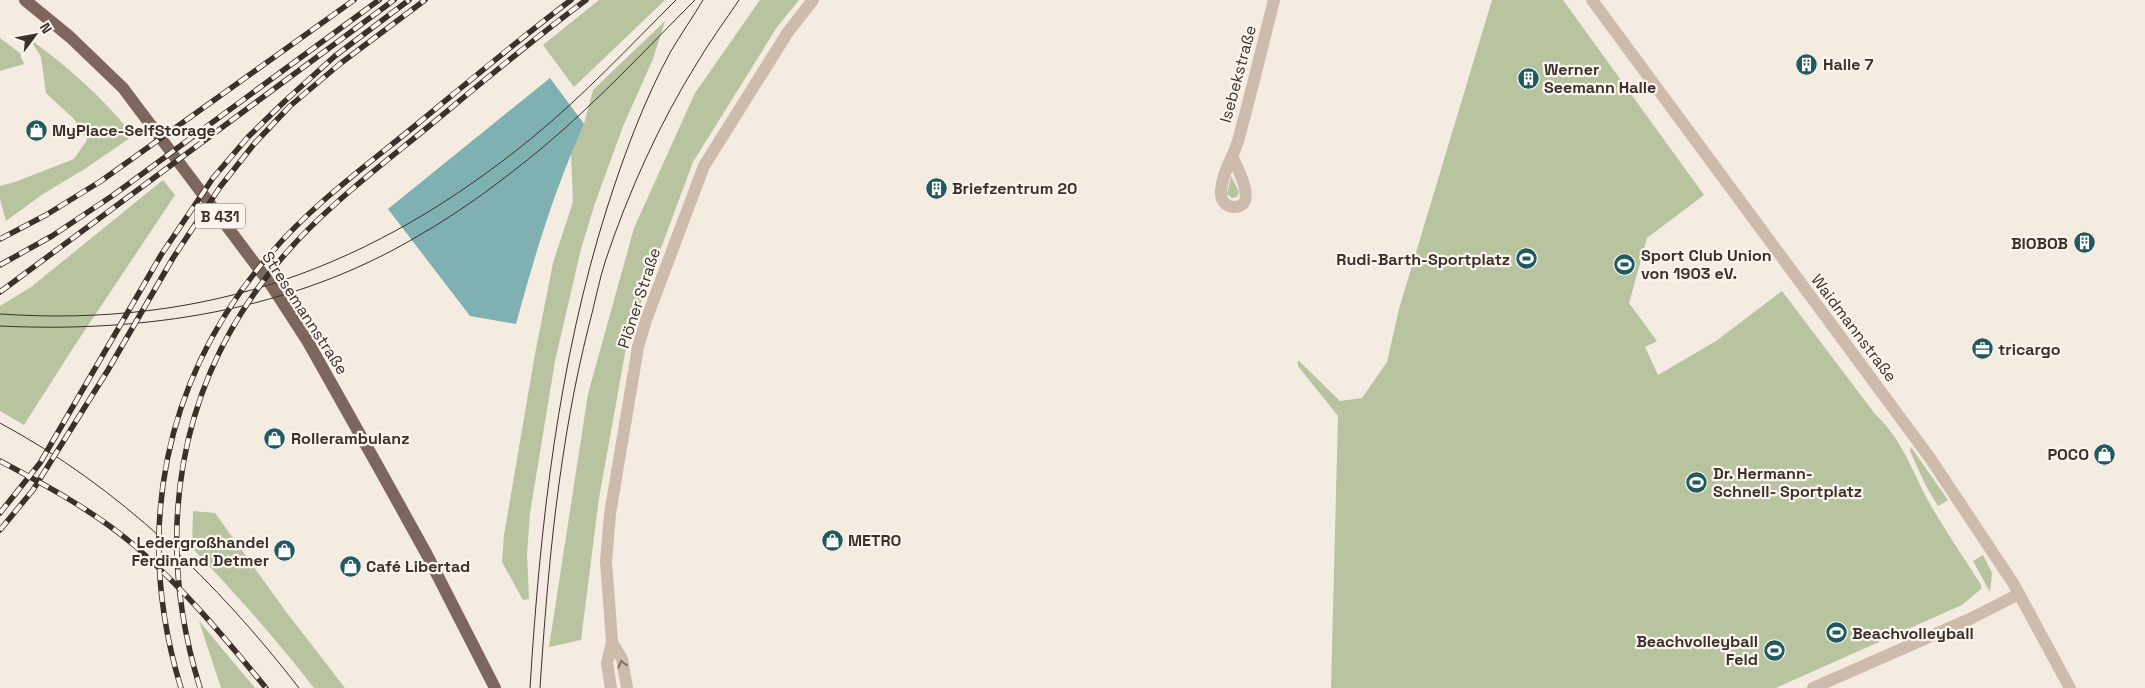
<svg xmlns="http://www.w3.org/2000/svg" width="2145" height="688" viewBox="0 0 2145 688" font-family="'Space Grotesk',sans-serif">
	<rect width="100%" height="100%" fill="#f4ebe1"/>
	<g fill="#b8c4a0">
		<path d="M599,0H665L574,87L543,45Z"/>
		<path d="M760,0H799L777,27L693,162L628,337L599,498L581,640L549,647L588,394L634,228L695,93Z"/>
		<path d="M1492,0H1563L1704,195L1647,238L1629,303L1657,341L1645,347L1658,375L1716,341L1782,291L1875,414C1903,440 1912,472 1930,504C1946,532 1964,558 1981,585V589L1962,605L1776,688H1331L1338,416L1298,366V360L1340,401L1362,398L1387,362L1399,309Z"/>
		<path d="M665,21L653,59L624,124L595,203L581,249L555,361L530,513L527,554L529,599L523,600L502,562L504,535L535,354L553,263L573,202L571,153L584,124L593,90Z"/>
		<path d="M0,38L20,53L24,64L0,71Z"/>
		<path d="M30,39C69,68 104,98 133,136L83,170L43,194L6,221L0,199V186L15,182L74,159L87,140L74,119L46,93L41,57Z"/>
		<path d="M1231,176L1239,192L1237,197L1232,198L1227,194Z"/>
		<path d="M163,180L175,195L73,348L24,425L0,411V306L31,287Z"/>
		<path d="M1911,447L1948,500L1938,506L1926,486L1910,451Z"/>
		<path d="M193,511L215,513L287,613L345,688H314C276,639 235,593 192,548Z"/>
		<path d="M1983,555L1992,573L1990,592L1973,561Z"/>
		<path d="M199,621L255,688H221Z"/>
	</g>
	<path fill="#7fb0b2" d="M550,78L584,124C554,191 535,254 516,324L470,316L388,209Z"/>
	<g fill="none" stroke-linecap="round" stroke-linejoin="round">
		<g stroke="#cdbbac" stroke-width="12">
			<path d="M1592,0L1930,458L2013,583L2070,688"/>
			<path d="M1232,156C1237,167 1259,207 1234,207C1225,207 1220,199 1221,191C1222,172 1233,158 1238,141C1251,94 1262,47 1274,0"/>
			<path d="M612,642L622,659L627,688"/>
			<path d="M611,688L607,663L612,642L606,561L610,514L638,347L646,320L704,166L788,32L813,0"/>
			<path d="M1813,688L1972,618L2019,594"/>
		</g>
		<path stroke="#7d675c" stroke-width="12" d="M25,0L70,37L123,88L271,285L308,342L380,470L426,553L495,688"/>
		<g stroke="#3b302b" stroke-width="1">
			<path d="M0,314C207,328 373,268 533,137C583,96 629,47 676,0"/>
			<path d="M0,326C144,333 292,311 418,236C462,211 503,180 542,148C596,103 645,50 695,0"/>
			<path d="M0,423C119,487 217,582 299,688"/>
			<path d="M530,688C540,526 558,363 607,208C624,155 644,100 671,51C681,34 693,17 703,0"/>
			<path d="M540,688C548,565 559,444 589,325C595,303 599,280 606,259C629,191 659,124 697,63C710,41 725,21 739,0"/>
		</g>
		<defs>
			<g id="rail">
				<path d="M0,239L46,215L101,181L354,0"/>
				<path d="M0,265L52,236L112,196L379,0"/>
				<path d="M0,292L394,0"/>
				<path d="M0,461C47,486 94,511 135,546C184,589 225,638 266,688"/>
				<path d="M0,513L40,463L161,255L213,178L248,137L285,101L335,56L409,0"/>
				<path d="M0,530L33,490L108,370L173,258L220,187L254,144L290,106L341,63L425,0"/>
				<path d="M181,688C133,531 163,378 271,253C313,204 367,165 416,125C467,83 518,40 571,0"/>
				<path d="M200,688C153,536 176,382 281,259C322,210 378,168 428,127C480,84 532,40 586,0"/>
			</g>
		</defs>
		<use href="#rail" stroke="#3b302b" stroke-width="5.5"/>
		<use href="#rail" stroke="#fbf5ee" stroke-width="4" stroke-dasharray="11" stroke-linecap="butt"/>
	</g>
	<defs><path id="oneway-chevron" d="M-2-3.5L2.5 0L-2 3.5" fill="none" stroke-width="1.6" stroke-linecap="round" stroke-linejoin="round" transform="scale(1.25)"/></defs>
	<use stroke="#7d6f65" href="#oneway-chevron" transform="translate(622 664) rotate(-105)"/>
	<defs>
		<symbol id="building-disc" viewBox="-11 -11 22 22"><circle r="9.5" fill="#1f5a5e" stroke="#fbf5ee"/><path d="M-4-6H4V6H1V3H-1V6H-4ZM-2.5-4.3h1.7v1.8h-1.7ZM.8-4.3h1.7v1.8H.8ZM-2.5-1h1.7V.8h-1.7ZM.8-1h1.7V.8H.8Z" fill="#fff"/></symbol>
		<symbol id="shop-disc" viewBox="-11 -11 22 22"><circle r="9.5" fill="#1f5a5e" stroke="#fbf5ee"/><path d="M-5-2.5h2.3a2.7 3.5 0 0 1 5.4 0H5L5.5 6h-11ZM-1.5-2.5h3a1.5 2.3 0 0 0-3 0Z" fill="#fff"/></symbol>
		<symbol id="stadium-disc" viewBox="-11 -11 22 22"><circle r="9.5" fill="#1f5a5e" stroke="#fbf5ee"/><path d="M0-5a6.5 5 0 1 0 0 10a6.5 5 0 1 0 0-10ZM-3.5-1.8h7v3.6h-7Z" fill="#fff"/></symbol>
		<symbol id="office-disc" viewBox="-11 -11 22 22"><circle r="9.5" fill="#1f5a5e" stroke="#fbf5ee"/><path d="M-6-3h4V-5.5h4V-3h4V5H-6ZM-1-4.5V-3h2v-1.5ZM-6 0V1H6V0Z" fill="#fff"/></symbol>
	</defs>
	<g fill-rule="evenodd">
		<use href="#building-disc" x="1794" y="52" width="25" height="25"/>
		<use href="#building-disc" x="1516" y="66" width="25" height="25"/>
		<use href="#shop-disc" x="24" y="118" width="25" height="25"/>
		<use href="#building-disc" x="924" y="176" width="25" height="25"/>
		<use href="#building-disc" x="2072" y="230" width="25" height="25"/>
		<use href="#stadium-disc" x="1514" y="246" width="25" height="25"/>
		<use href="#stadium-disc" x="1612" y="252" width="25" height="25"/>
		<use href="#office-disc" x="1970" y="336" width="25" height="25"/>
		<use href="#shop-disc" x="262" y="426" width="25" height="25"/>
		<use href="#shop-disc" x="2092" y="442" width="25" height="25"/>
		<use href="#stadium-disc" x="1684" y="470" width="25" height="25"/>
		<use href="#shop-disc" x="820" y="528" width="25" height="25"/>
		<use href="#shop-disc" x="272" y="538" width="25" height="25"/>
		<use href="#shop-disc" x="338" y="554" width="25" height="25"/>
		<use href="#stadium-disc" x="1824" y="620" width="25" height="25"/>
		<use href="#stadium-disc" x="1762" y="638" width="25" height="25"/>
	</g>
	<g text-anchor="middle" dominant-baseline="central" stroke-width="4.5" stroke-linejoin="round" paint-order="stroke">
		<rect fill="#fbf5ee" stroke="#756b66" stroke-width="1" x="195" y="203.5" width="50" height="25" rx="4"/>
		<g font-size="15" font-weight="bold" fill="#3b302b">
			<text x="220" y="216">B 431</text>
		</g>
		<g font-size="16" font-weight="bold" fill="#3b302b" stroke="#fbf5ee" text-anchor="start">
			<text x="1823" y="64">Halle 7</text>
			<text x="1544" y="69">Werner<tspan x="1544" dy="18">Seemann Halle</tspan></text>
			<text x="52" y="130">MyPlace-SelfStorage</text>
			<text x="952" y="188">Briefzentrum 20</text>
			<text x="2068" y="243" text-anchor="end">BIOBOB</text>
			<text x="1641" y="255">Sport Club Union<tspan x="1641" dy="18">von 1903 eV.</tspan></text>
			<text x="1510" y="259" text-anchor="end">Rudi-Barth-Sportplatz</text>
			<text x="1998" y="349">tricargo</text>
			<text x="291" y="438">Rollerambulanz</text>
			<text x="2089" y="454" text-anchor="end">POCO</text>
			<text x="1713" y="473">Dr. Hermann-<tspan x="1713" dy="18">Schnell- Sportplatz</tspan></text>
			<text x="848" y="540">METRO</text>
			<text x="269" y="542" text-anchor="end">Ledergroßhandel<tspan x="269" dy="18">Ferdinand Detmer</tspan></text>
			<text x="366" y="566">Café Libertad</text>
			<text x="1852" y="633">Beachvolleyball</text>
			<text x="1758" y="641" text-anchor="end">Beachvolleyball<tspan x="1758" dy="18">Feld</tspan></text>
		</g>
		<g font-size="16" fill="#3b302b" stroke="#fbf5ee">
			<text transform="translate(1238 74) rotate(-75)">Isebekstraße</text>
			<text transform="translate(639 298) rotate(-72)">Plöner Straße</text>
			<text transform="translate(305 313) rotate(57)">Stresemannstraße</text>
			<text transform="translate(1854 328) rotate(53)">Waidmannstraße</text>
		</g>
	</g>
	<g transform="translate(35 35) rotate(58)" stroke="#fbf5ee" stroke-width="4" paint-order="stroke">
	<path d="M0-4L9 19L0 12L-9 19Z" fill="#3b302b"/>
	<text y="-8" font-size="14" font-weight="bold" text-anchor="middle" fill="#3b302b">N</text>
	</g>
</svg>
